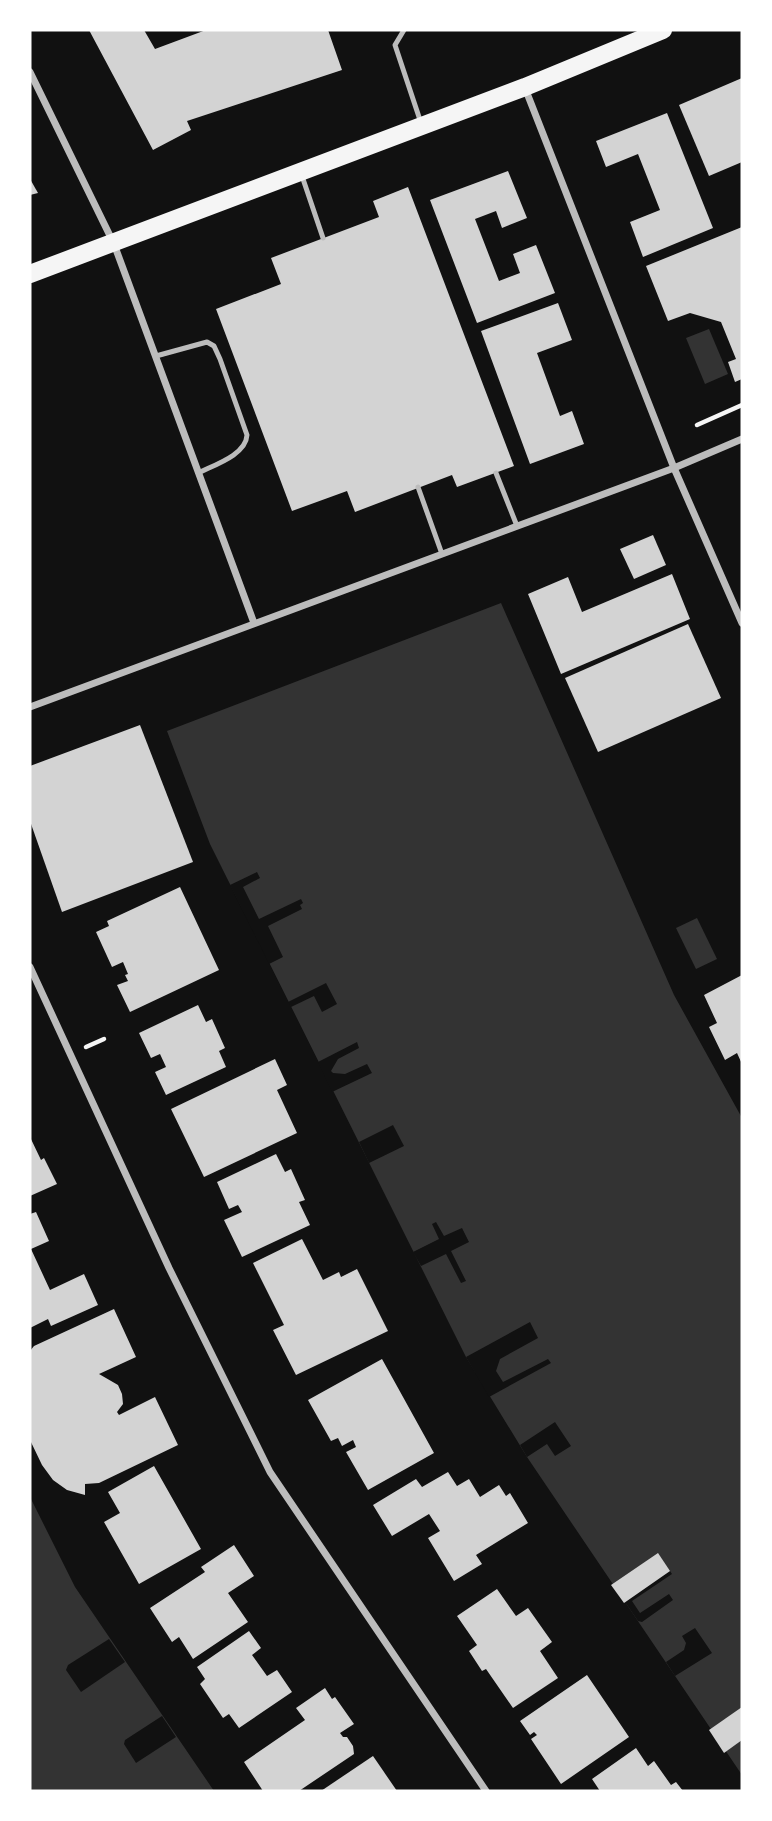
<svg xmlns="http://www.w3.org/2000/svg" width="772" height="1821" viewBox="0 0 772 1821" font-family="'Archivo Narrow',sans-serif">
	<rect width="100%" height="100%" fill="#111"/>
	<g fill="#333">
		<path d="M709,329L728,374L705,384L686,338Z"/>
		<path d="M501,603L674,995L742,1118V1775L527,1457L466,1357L210,844L167,731Z"/>
		<path d="M697,918L717,959L696,969L676,928Z"/>
		<path d="M30,1497L75,1587L214,1791H30Z"/>
	</g>
	<g fill="#111">
		<path d="M257,872L260,878L243,887L259,919L301,899L303,903L300,905L302,909L268,926L283,957L269,964L230,885Z"/>
		<path d="M326,983L337,1004L322,1012L314,996L291,1007L288,1002Z"/>
		<path d="M357,1042L359,1048L338,1059L331,1071L333,1073L345,1074L367,1064L372,1073L332,1092L318,1062Z"/>
		<path d="M393,1125L404,1146L369,1163L359,1142Z"/>
		<path d="M436,1222L444,1236L462,1228L469,1242L451,1251L466,1281L461,1283L446,1254L421,1266L413,1252L439,1239L432,1224Z"/>
		<path d="M530,1322L538,1338L500,1359L496,1371L503,1382L548,1359L551,1363L489,1397L466,1357Z"/>
		<path d="M555,1422L571,1446L555,1456L547,1444L527,1457L520,1445Z"/>
		<path d="M670,1571L672,1574L632,1601L640,1613L669,1594L673,1600L642,1622L638,1621L625,1602Z"/>
		<path d="M695,1628L712,1653L675,1676L666,1662L684,1650L686,1643L682,1636Z"/>
		<path d="M109,1639L125,1662L81,1692L66,1670L68,1665Z"/>
		<path d="M162,1716L176,1737L136,1763L124,1744L125,1740Z"/>
	</g>
	<g fill="#d3d3d3">
		<path d="M89,30H144L155,49L206,30H328L342,70L187,121L191,130L153,150Z"/>
		<path d="M742,78V162L709,176L679,105Z"/>
		<path d="M667,113L713,228L643,257L630,222L660,210L638,154L606,167L596,141Z"/>
		<path d="M508,171L527,218L502,228L496,211L475,219L499,281L520,273L513,254L536,245L555,293L477,323L430,200Z"/>
		<path d="M30,179L38,193L30,195Z"/>
		<path d="M408,187L514,466L457,487L452,475L355,512L347,491L292,511L216,309L281,284L271,258L379,217L373,201Z"/>
		<path d="M742,227V379L735,382L728,362L736,359L721,322L690,313L668,321L646,266Z"/>
		<path d="M558,303L572,340L537,353L560,416L572,411L584,444L530,464L481,331Z"/>
		<path d="M653,535L666,565L634,579L620,549Z"/>
		<path d="M672,574L690,619L561,674L528,594L568,577L582,612Z"/>
		<path d="M688,624L721,698L598,752L565,678Z"/>
		<path d="M140,725L193,862L62,912L30,821V766Z"/>
		<path d="M180,887L219,970L130,1012L117,985L128,981L125,975L128,974L123,962L112,967L96,932L109,926L107,921Z"/>
		<path d="M742,975V1064L737,1053L725,1060L709,1027L717,1023L704,995Z"/>
		<path d="M198,1005L206,1022L212,1019L225,1048L219,1051L226,1067L166,1095L155,1072L166,1067L160,1054L151,1058L139,1033Z"/>
		<path d="M275,1059L287,1085L277,1090L297,1133L204,1177L171,1109Z"/>
		<path d="M30,1137L41,1160L44,1158L57,1184L30,1196Z"/>
		<path d="M276,1154L285,1172L291,1169L305,1200L299,1202L310,1225L242,1257L224,1220L242,1212L238,1205L229,1209L217,1182Z"/>
		<path d="M36,1212L49,1241L31,1249L50,1290L84,1274L98,1305L51,1326L48,1319L30,1328V1214Z"/>
		<path d="M302,1239L323,1280L339,1272L341,1277L357,1269L388,1331L296,1375L273,1330L284,1325L253,1263Z"/>
		<path d="M114,1309L136,1357L99,1374L118,1385L122,1394L123,1404L117,1412L119,1415L155,1397L178,1445L99,1483L85,1484V1495L67,1490L53,1480L42,1465L30,1440V1351L34,1346Z"/>
		<path d="M382,1359L434,1453L368,1490L346,1452L356,1447L353,1440L342,1446L338,1438L331,1441L308,1400Z"/>
		<path d="M154,1466L201,1549L139,1584L104,1522L120,1513L108,1492Z"/>
		<path d="M448,1472L457,1486L469,1479L480,1497L499,1485L506,1496L510,1493L528,1523L476,1555L482,1564L454,1581L428,1538L440,1531L429,1514L392,1536L373,1505L416,1479L422,1487Z"/>
		<path d="M234,1545L254,1576L228,1593L248,1622L193,1659L179,1637L172,1642L150,1608L205,1572L201,1567Z"/>
		<path d="M658,1553L670,1571L624,1603L611,1585Z"/>
		<path d="M497,1589L516,1616L528,1608L552,1642L540,1651L558,1678L513,1708L486,1669L482,1671L469,1651L477,1645L457,1616Z"/>
		<path d="M249,1631L261,1648L252,1655L267,1676L277,1670L292,1692L239,1728L229,1714L223,1718L200,1684L205,1679L197,1667Z"/>
		<path d="M587,1675L629,1737L561,1784L531,1739L537,1735L534,1732L530,1735L520,1721Z"/>
		<path d="M325,1688L332,1699L335,1697L354,1724L340,1733L343,1737H347L353,1746L354,1754L299,1791H263L244,1762L305,1720L296,1708Z"/>
		<path d="M742,1707V1740L724,1753L709,1730Z"/>
		<path d="M636,1748L648,1766L654,1761L671,1785L676,1782L683,1791H600L592,1779Z"/>
		<path d="M373,1756L397,1791H321Z"/>
	</g>
	<g fill="none" stroke-linecap="round" stroke-linejoin="round">
		<g stroke="#f5f5f5" stroke-width="4.5">
			<path d="M697,425L742,405"/>
			<path d="M86,1047L104,1039"/>
		</g>
		<g stroke="#bcbcbc" stroke-width="5">
			<path d="M404,30L395,45L421,123"/>
			<path d="M302,176L323,238"/>
			<path d="M156,356L207,342L214,346L220,359L247,435C246,455 214,465 198,473"/>
			<path d="M496,473L517,526"/>
			<path d="M418,487L442,554"/>
		</g>
		<g stroke="#bcbcbc" stroke-width="7">
			<path d="M30,72L114,244L254,623"/>
			<path d="M525,88L674,468L742,623"/>
			<path d="M30,707L674,468L742,439"/>
			<path d="M30,967L169,1268L270,1472L486,1791"/>
		</g>
		<path stroke="#f5f5f5" stroke-width="18" d="M30,274L525,87L663,30"/>
	</g>
	<rect width="772" height="1821" fill="none" stroke="#ffffff" stroke-width="63"/>
</svg>
